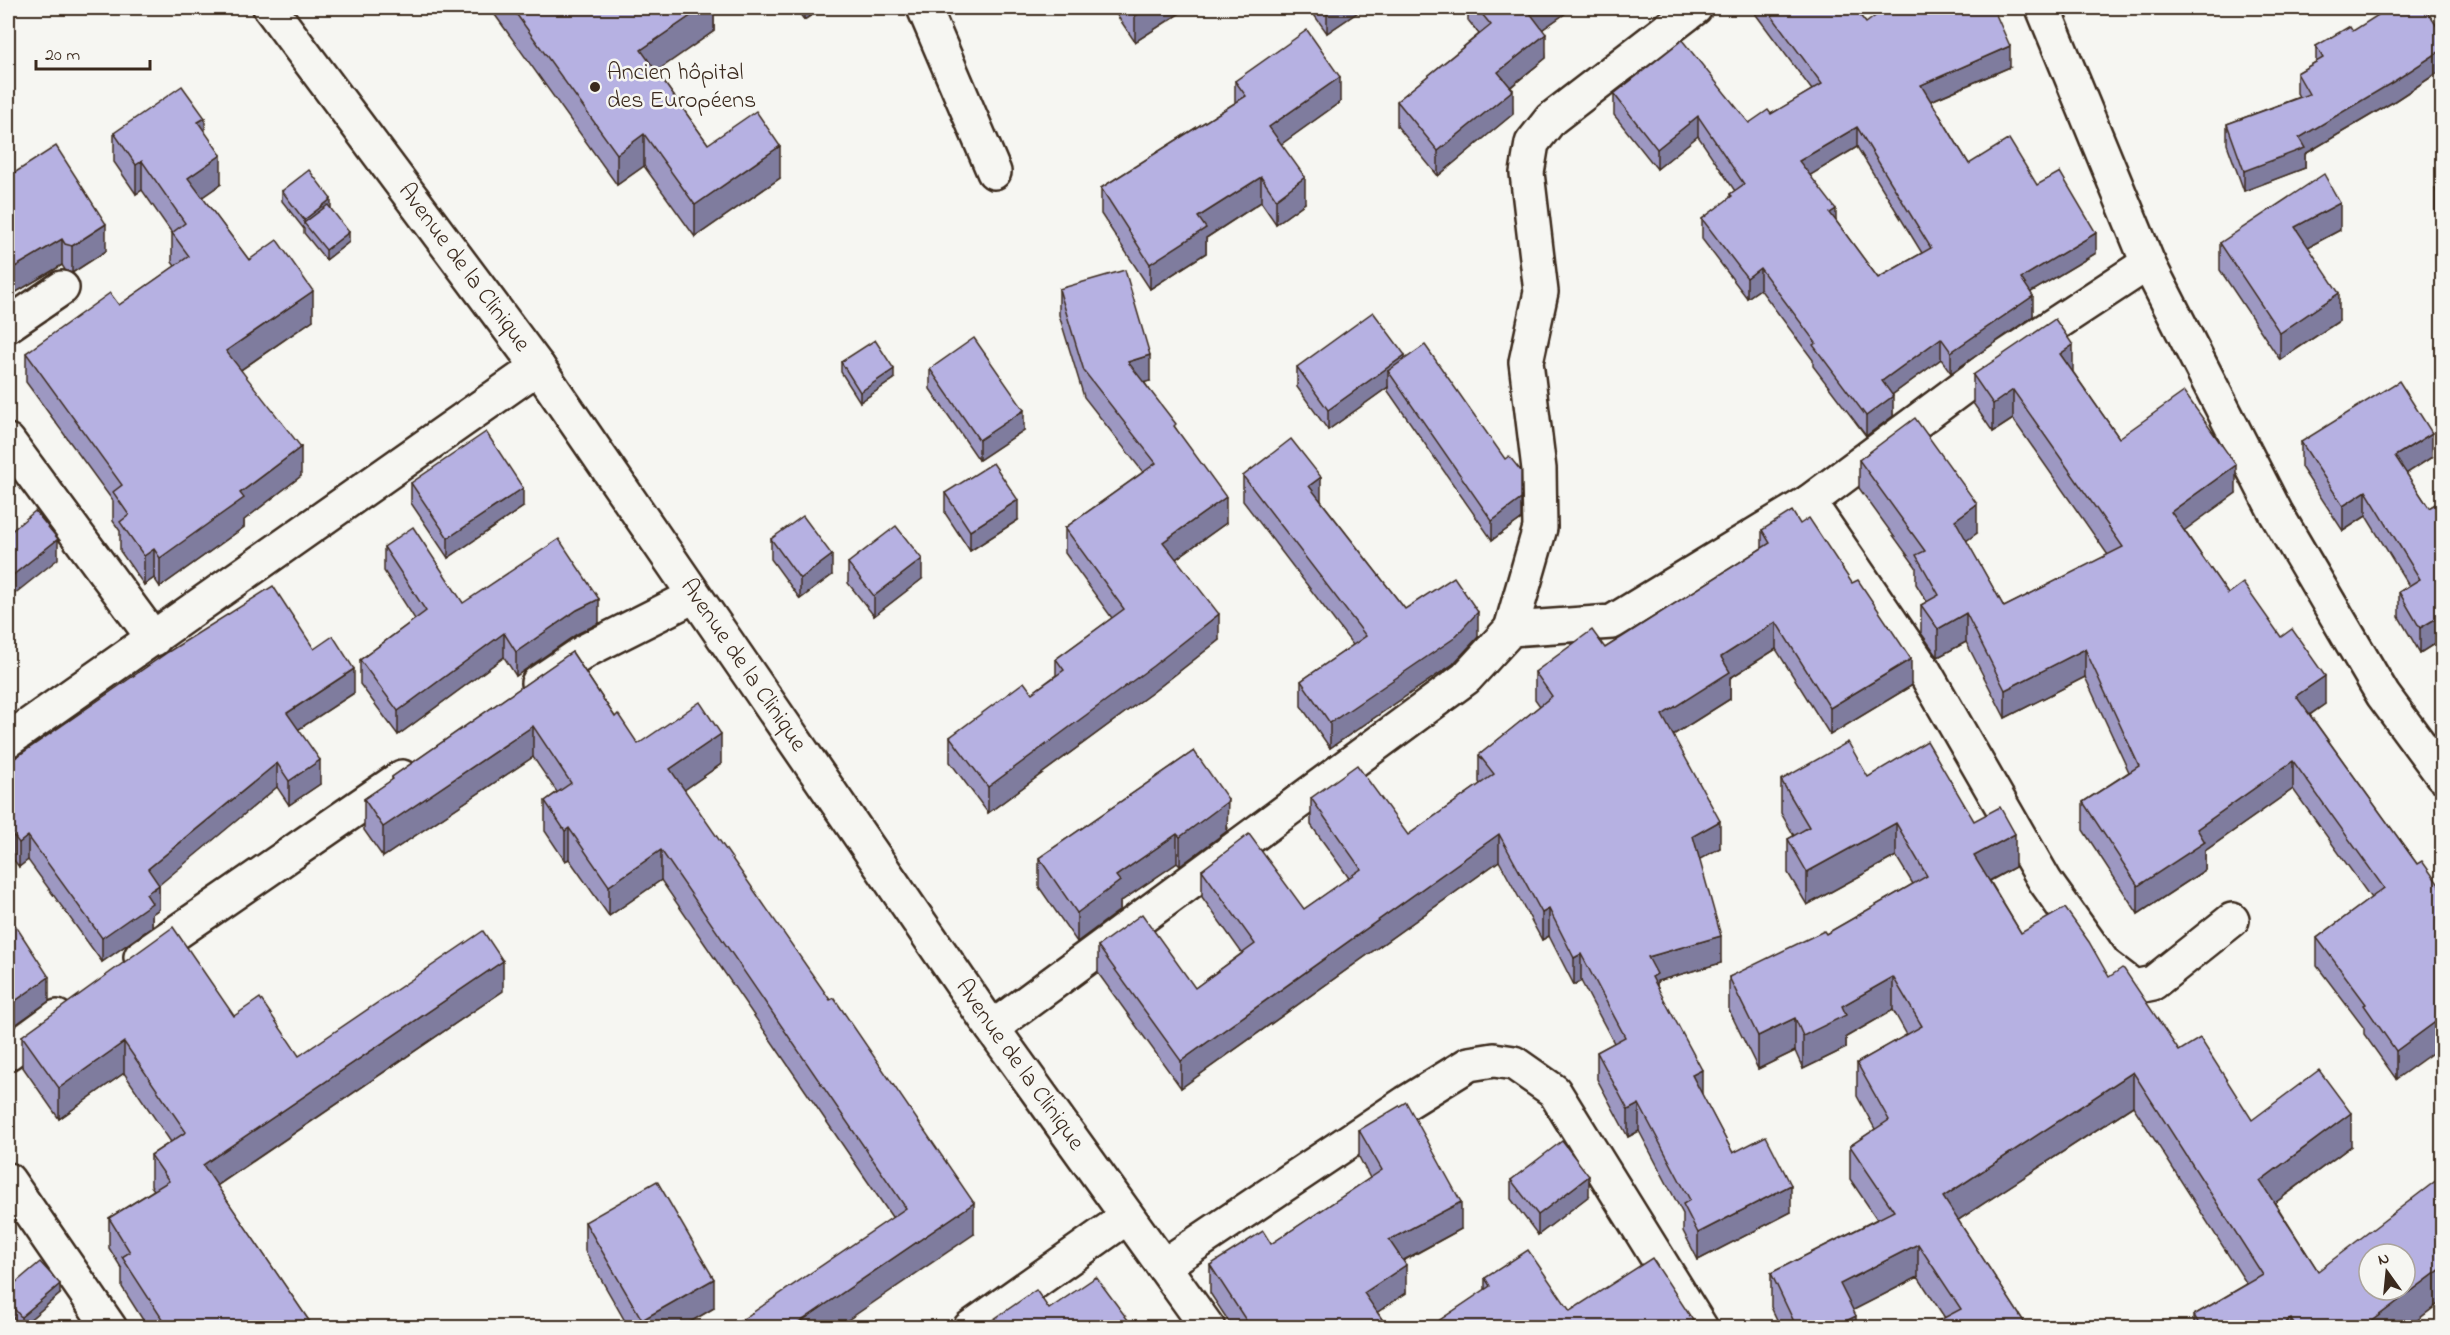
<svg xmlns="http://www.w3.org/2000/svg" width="2450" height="1335" viewBox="0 0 2450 1335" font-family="'Indie Flower',sans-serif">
	<rect width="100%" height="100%" fill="#f6f6f2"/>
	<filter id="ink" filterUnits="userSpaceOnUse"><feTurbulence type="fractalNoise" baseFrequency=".0167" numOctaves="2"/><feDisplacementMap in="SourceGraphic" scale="12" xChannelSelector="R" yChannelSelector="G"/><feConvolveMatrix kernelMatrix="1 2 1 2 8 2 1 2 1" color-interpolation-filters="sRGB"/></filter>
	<g filter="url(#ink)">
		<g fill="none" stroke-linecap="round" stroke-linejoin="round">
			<defs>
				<g id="minor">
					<path id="s1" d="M270,8L538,367L992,1028L1208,1328"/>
					<path d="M924,8L994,172"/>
					<path d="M2043,8L2148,263L2276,513L2383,695L2442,775"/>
					<path d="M8,325L62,288"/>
					<path d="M8,441L154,639"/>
					<path d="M1809,502L1923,669L2045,881L2104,964L2134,987L2153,983L2232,920"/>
					<path d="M1511,629L1540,528L1539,469L1526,362L1541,292L1527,173L1532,143L1551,119L1695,8"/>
					<path d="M538,683L587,650L694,596"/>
					<path d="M8,740L538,367"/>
					<path d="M141,957L402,777"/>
					<path d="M992,1028L1466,678L1511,629L1612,622L1809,502L1990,367L2148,263"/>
					<path d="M8,1053L57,1017"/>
					<path d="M8,1180L110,1328"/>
					<path d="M1163,1266L1406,1103L1469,1064L1494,1060L1514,1063L1554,1091L1701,1328"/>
					<path d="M970,1328L1127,1217"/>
				</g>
			</defs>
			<use href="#minor" stroke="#3b2a1e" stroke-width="38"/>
			<use href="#minor" stroke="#f6f6f2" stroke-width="33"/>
		</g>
		<g fill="#9d98c2" stroke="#3b2a1e" stroke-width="1.5" fill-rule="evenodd">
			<path d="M490,8H714V31L656,71L708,144L780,178L695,237L644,166L617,185Z"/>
			<path d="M796,8H823L804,20Z"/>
			<path d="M1112,8H1188L1135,42Z"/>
			<path d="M1309,8H1364L1327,33Z"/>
			<path d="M1468,8H1573L1543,29L1546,58L1511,87L1513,114L1438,176L1397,126V101L1479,34L1468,20Z"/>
			<path d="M1751,8H1854L1866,23L2010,67L1931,101L1969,164L2037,185L2096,253L2031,292L2033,316L1951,373L1941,359L1892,395L1893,416L1866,436L1813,366V360L1760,289L1747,298L1702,239V219L1730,198V194L1735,191L1698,136L1657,169L1614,115V94L1749,123L1771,114L1812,90ZM1857,147L1922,253L1878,278L1836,221L1810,175Z"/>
			<path d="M2353,31L2442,34V70L2393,102L2305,154V168L2244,191L2227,144V124L2299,97L2297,93V73L2316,62V46Z"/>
			<path d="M1235,81L1340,102L1281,144L1305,203L1276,224L1261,202L1206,238V253L1150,289L1101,214V188L1235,103Z"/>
			<path d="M205,132L221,184L202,197L249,260L313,320L241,370L301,476L244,520V527L160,587L154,578L144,585L120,551V531L113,521V501L26,382V353L119,305L175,266L172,262V233L142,190L136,194L114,162V133Z"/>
			<path d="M8,177L106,251L72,273L65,270L62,265L8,297Z"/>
			<path d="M2442,184V224L2435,213V189Z"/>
			<path d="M282,191L349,242L326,260L304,233V229L282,201Z"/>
			<path d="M2340,230L2308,247L2339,321L2280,360L2220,270V243Z"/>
			<path d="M1059,289L1150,381L1144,382L1176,429L1226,523L1176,559L1219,640L1153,692L988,813L950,762V737L1032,693L1056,675V659L1112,618L1065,553V528L1143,472L1084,397L1059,315Z"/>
			<path d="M1405,359L1521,519L1492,540L1388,391V387L1328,430L1297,387V367Z"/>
			<path d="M841,362L894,379L860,402L841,372Z"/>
			<path d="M930,369L1024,430L979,460L930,389Z"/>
			<path d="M2073,372L2119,438L2236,493L2184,530L2228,594L2325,704L2310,715L2417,864L2396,1079L2364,1034V1028L2317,966V938L2371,898L2293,789L2205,851V870L2138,914L2083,830V802L2129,772L2085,677L2005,718L1966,642L1938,657L1921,633V605L1927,602L1916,584V567L1859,488V460L1977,533L1966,540L2004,607L2108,555L2013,419L1993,432L1973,403V375Z"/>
			<path d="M2301,442L2432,457L2406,473L2429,508L2442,500V639L2420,653L2399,617V592L2409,586L2366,516L2343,531L2301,467Z"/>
			<path d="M1243,476L1321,501L1405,609L1478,637L1453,664L1330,748L1301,706V681L1353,645L1243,501Z"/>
			<path d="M411,483L523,507L448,558L411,503Z"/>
			<path d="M945,493L1018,520L970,551L945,513Z"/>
			<path d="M1800,524L1911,686L1830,735L1776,649L1730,678V699L1673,735L1720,848L1699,859L1721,963L1657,981V986L1702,1095L1733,1153L1791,1212L1698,1260L1683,1231V1214L1639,1131L1628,1137L1597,1079V1052L1614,1043L1581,981L1574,985L1549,936L1542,940L1499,861L1181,1088L1098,973V946L1195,988L1242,953L1202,897V870L1304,909L1349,878L1311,825V798L1408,835L1480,784L1479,782V755L1540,706L1535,699V672L1605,648L1762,548V530Z"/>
			<path d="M771,539L832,575L800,599L771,559Z"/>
			<path d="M384,547L463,603L599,623L577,634L516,676L504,657L398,735L360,684V660L415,619L384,571Z"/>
			<path d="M848,563L922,579L874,616L848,583Z"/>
			<path d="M314,649L354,693L298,729L320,784L289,805L277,787L159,884V909L152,914V927L102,962L28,860L19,867L13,859L8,862V763Z"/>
			<path d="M572,652L615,717L638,744L721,764L684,790L974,1234L892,1217L661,880L609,916L569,859L565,861L545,831V801L557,792L533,757L383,857L364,830V799L392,780V777Z"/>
			<path d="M1194,751L1228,828L1227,831L1180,866L1177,863L1120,902V910L1077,942L1039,887V858Z"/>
			<path d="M1868,777L1974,821L2015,867L1990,881L2021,933L2109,977L2179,1051L2252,1120L2351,1146L2275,1203L2318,1271L2442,1301L2407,1328H2194V1315L2247,1284L2133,1106L1958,1220L2028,1328L1945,1318L1918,1277L1853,1310L1856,1328H1781L1771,1307V1273L1877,1219L1850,1179V1146L1875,1129L1857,1096V1063L1907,1035L1893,1010L1846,1037V1048L1803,1069L1795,1051L1758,1069L1729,1010V977L1826,934L1913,884L1896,856L1807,905L1788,873V839L1794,836L1781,813V780Z"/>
			<path d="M503,991L217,1186L314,1328H148L122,1287V1269L109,1248V1218L154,1190L151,1186V1155L171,1142L124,1073L59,1119L22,1066V1036L234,1016L299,1056Z"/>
			<path d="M1359,1130L1461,1229L1403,1261L1406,1293L1377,1312L1388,1328H1233L1210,1293V1265L1271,1244L1370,1178L1359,1157Z"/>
			<path d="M1511,1180L1589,1196L1538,1235L1511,1199Z"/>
			<path d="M585,1222L714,1308L680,1328H629L585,1251Z"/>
			<path d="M1485,1278L1570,1311L1428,1328L1485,1290Z"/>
			<path d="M8,1289L60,1294L21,1327L8,1311Z"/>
		</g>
		<g fill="#7f7c9e" stroke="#3b2a1e" stroke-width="1.5">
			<path d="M702,8H714V31L641,82V50Z"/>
			<path d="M804,8H823L804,20Z"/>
			<path d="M1148,8H1188L1135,42V16Z"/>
			<path d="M1329,8H1364L1327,33V9Z"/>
			<path d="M1539,8H1573L1530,38V13Z"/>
			<path d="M1546,34V58L1498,97V72Z"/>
			<path d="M2010,46V67L1921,105V85Z"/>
			<path d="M2442,50V70L2393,102L2305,154V168L2244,191V171L2299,138Z"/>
			<path d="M1340,77V102L1269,153V127Z"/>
			<path d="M1513,90V114L1438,176V151Z"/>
			<path d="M1698,116V136L1657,169V149Z"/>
			<path d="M205,118V147L198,122Z"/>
			<path d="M1857,127V147L1799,182V161Z"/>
			<path d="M644,134V166L617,185V154Z"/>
			<path d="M780,146V178L695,237V205Z"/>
			<path d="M221,155V184L188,207V178Z"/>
			<path d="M142,161V190L136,194V165Z"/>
			<path d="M1261,177V202L1206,238V253L1150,289V264L1198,217Z"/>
			<path d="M1305,177V203L1276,224V199Z"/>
			<path d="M331,199V209L304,224V220Z"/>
			<path d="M2340,203V230L2295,254V227Z"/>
			<path d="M1836,209V230L1830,213Z"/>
			<path d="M106,224V251L72,273V246Z"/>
			<path d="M349,232V242L326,260V250Z"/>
			<path d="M2096,233V253L2021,298V278Z"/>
			<path d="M62,239V265L8,297V271Z"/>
			<path d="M1760,268V289L1747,298V278Z"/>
			<path d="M313,291V320L226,380V351Z"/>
			<path d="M2339,293V321L2280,360V333Z"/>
			<path d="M2033,296V316L1951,373V352Z"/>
			<path d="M1941,338V359L1882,402V381Z"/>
			<path d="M2073,345V373L2060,354Z"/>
			<path d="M1150,355V381L1128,387V362Z"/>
			<path d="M1405,355V375L1388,371V387L1328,430V410Z"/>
			<path d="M894,369V379L860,402V392Z"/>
			<path d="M2013,390V419L1993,432V404Z"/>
			<path d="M1893,396V416L1866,436V416Z"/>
			<path d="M1024,410V430L979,460V440Z"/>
			<path d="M2432,433V457L2395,481V456Z"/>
			<path d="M301,447V476L244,520V527L160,587V558L240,493Z"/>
			<path d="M2236,465V493L2171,540V512Z"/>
			<path d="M1321,477V502L1309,486Z"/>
			<path d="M523,488V507L448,558V538Z"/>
			<path d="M2366,491V516L2343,531V506Z"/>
			<path d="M1226,497V523L1163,568V542Z"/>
			<path d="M1521,499V519L1492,540V521Z"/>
			<path d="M1018,500V520L970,551V531Z"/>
			<path d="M1977,504V533L1955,549V520Z"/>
			<path d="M58,539V559L8,599V579Z"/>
			<path d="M154,549V578L144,585V556Z"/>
			<path d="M832,555V575L800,599V579Z"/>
			<path d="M922,559V579L874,616V596Z"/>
			<path d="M599,599V623L577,634L516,676V652L577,610Z"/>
			<path d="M1478,612V637L1453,664L1330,748V723Z"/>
			<path d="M1966,613V642L1938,657V629Z"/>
			<path d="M1219,614V640L1153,692L988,813V787Z"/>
			<path d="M2442,615V639L2420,653V628Z"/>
			<path d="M1776,622V649L1730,678V699L1662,742V715L1721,657Z"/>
			<path d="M504,633V657L398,735V711Z"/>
			<path d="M2085,649V677L2005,718V690Z"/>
			<path d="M1911,659V686L1830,735V708Z"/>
			<path d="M354,669V693L287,737V713Z"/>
			<path d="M2325,676V704L2296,724V696Z"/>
			<path d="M533,726V757L383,857V827Z"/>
			<path d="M721,734V764L670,800V769Z"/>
			<path d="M320,760V784L289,805V781Z"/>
			<path d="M2293,761V789L2205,851V870L2138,914V886L2197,829Z"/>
			<path d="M277,763V787L153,890L159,885V909L152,914V927L102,962V938L146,894L148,869Z"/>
			<path d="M1228,799L1227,831L1180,866V837Z"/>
			<path d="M1720,821V848L1693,863V836Z"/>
			<path d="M1896,823V856L1807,905V872Z"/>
			<path d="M569,828V859L565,861V831Z"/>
			<path d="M1177,834V863L1120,902V910L1077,942V913L1116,876Z"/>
			<path d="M1499,834V861L1181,1088V1061Z"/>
			<path d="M2015,834V867L1974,889V856Z"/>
			<path d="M13,835V859L8,862V838Z"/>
			<path d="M28,836V860L19,867V843Z"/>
			<path d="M661,850V880L609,916V886Z"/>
			<path d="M1549,909V936L1542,940V913Z"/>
			<path d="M1721,936V963L1657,981V1001L1648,957Z"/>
			<path d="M1581,954V981L1574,985V958Z"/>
			<path d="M503,961V991L203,1195V1165Z"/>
			<path d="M49,977V1001L8,1030V1006Z"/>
			<path d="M1893,977V1010L1846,1037V1048L1803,1069V1036L1842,1006Z"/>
			<path d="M2442,1017V1046L2396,1079V1051Z"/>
			<path d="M1795,1018V1051L1758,1069V1036Z"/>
			<path d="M124,1042V1073L59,1119V1088Z"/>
			<path d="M1702,1070V1097L1692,1075Z"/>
			<path d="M2133,1072V1106L1943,1230V1197Z"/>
			<path d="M1639,1104V1131L1628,1137V1110Z"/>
			<path d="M2351,1113V1146L2260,1214V1181Z"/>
			<path d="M1589,1176V1196L1538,1235V1215Z"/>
			<path d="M1791,1185V1212L1698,1260V1233Z"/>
			<path d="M1461,1202V1229L1389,1268V1240Z"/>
			<path d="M974,1203V1234L836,1328H791Z"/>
			<path d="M1918,1244V1277L1840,1317V1284Z"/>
			<path d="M1406,1265V1293L1364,1321V1293Z"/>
			<path d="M2442,1268V1301L2407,1328H2362Z"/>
			<path d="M714,1279V1308L680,1328H642V1320Z"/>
			<path d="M60,1284V1294L21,1327V1317Z"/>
			<path d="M1856,1316V1328H1832Z"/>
			<path d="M2291,1319V1328H2276Z"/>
		</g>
		<g fill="#b6b1e2" stroke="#3b2a1e" stroke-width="1.5" fill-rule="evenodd">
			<path d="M512,8H702L641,50L708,144L756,111L780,146L695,205L644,134L617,154Z"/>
			<path d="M1129,8H1148L1135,16Z"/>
			<path d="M1477,8H1539L1530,13L1546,34L1498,72L1513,90L1438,151L1397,101L1491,25Z"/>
			<path d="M1766,8H1854L1866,23L1878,14L1894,8H1993L2010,46L1921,85L1969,164L2009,139L2037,185L2060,172L2096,233L2021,278L2033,296L1951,352L1941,338L1882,381L1893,396L1866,416L1813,345L1816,343L1760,268L1747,278L1702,219L1732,196L1730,194L1744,184L1698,116L1657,149L1614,94L1682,40L1749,123L1768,110L1771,114L1822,84ZM1857,127L1931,248L1878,278L1830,213L1836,209L1799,161Z"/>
			<path d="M2389,8H2425L2442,34V50L2393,82L2299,138L2305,148L2244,171L2227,124L2309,94L2297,73L2323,58L2316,46L2350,26L2353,31Z"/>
			<path d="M1307,30L1340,77L1269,127L1305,177L1276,199L1261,177L1198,217L1206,228L1150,264L1101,188L1246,96L1235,81Z"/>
			<path d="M182,86L205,118L198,122L221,155L188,178L249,260L277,240L313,291L226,351L301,447L240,493L244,498L160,558L154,549L144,556L120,522L129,515L113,492L122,485L26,353L110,293L119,305L189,256L172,233L185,223L142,161L136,165L114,133Z"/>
			<path d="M56,146L106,224L72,246L65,244L62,239L8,271V177Z"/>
			<path d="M309,170L331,199L304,220L282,191Z"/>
			<path d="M2324,174L2340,203L2295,227L2339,293L2280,333L2220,243Z"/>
			<path d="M2442,184V200L2435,189Z"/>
			<path d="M328,205L349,232L326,250L304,223Z"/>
			<path d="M1125,270L1150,355L1128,362L1176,424L1174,426L1226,497L1163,542L1219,614L1153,666L988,787L950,737L1024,682L1032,693L1064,670L1056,659L1124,609L1065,528L1156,463L1084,371L1059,289Z"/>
			<path d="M1373,312L1405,355L1328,410L1297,367Z"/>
			<path d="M2055,319L2073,345L2060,354L2119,438L2184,392L2236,465L2171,512L2228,594L2243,583L2281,637L2292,629L2325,676L2296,696L2417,864L2422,861L2442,889V1017L2396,1051L2364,1005L2366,1004L2317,938L2384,888L2293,761L2197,829L2205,842L2138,886L2083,802L2139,766L2085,649L2005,690L1966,613L1938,629L1921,605L1939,595L1916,555L1925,551L1859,460L1915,418L1977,504L1955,520L2004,607L2123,547L2013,390L1993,404L1973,375Z"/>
			<path d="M974,338L1024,410L979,440L930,369Z"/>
			<path d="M875,340L894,369L860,392L841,362Z"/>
			<path d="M1425,345L1505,459L1509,456L1521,471V499L1492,521L1388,371Z"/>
			<path d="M2399,381L2432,433L2395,456L2429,508L2442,500V615L2420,628L2399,592L2420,579L2366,491L2343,506L2301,442Z"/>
			<path d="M486,432L523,488L448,538L411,483Z"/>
			<path d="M1291,439L1321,477L1309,486L1405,609L1454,577L1478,612L1453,639L1330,723L1301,681L1366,636L1243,476Z"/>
			<path d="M993,463L1018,500L970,531L945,493Z"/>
			<path d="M35,511L58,539L8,579V534Z"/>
			<path d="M1792,511L1800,524L1809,518L1852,583L1858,580L1911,659L1830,708L1776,622L1721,657L1730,672L1662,715L1720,821L1693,836L1721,936L1648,957L1657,974L1652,977L1702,1070L1692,1075L1733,1153L1766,1136L1791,1185L1698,1233L1683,1204L1690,1200L1639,1104L1628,1110L1597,1052L1625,1037L1581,954L1574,958L1549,909L1542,913L1499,834L1181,1061L1098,946L1142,914L1195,988L1255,944L1202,870L1249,834L1304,909L1361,869L1311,798L1357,765L1408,835L1494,774L1479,755L1552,696L1535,672L1592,630L1605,648L1770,543L1762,530Z"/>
			<path d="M803,516L832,555L800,579L771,539Z"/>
			<path d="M896,526L922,559L874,596L848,563Z"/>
			<path d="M413,527L463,603L559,539L599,599L577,610L516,652L504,633L398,711L360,660L426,611L384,547Z"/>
			<path d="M273,586L314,649L333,636L354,669L287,713L320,760L289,781L277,763L148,869L159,885L146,894L152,903L102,938L28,836L19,843L13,835L8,838V763L168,652Z"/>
			<path d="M572,652L615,717L618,714L638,744L700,702L721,734L670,769L830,1000L834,998L974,1203L791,1328H730L906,1208L661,850L609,886L569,828L565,831L545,801L571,783L533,726L383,827L364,799L393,779L392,777Z"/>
			<path d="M1927,741L1974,821L2000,807L2015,834L1974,856L2021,933L2065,908L2089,942L2109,977L2122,968L2124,969L2179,1051L2200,1038L2252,1120L2319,1070L2351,1113L2260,1181L2318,1271L2442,1176V1268L2362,1328H2296L2291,1319L2276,1328H2194L2199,1324L2194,1315L2263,1275L2133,1072L1943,1197L2028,1328H1925L1961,1309L1918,1244L1840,1284L1856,1316L1832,1328H1805L1804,1326L1801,1328H1797L1771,1273L1894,1211L1850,1146L1889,1120L1857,1063L1922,1026L1893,977L1842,1006L1846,1015L1803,1036L1795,1018L1758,1036L1729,977L1824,931L1826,934L1927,876L1896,823L1807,872L1788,839L1809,827L1781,780L1848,742L1868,777ZM2369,1254H2405V1290H2369Z"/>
			<path d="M1194,751L1228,799L1227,802L1180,837L1177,834L1116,876L1120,881L1077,913L1039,858Z"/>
			<path d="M8,914L49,977L8,1006Z"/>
			<path d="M173,927L234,1016L260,998L299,1056L483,931L503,961L203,1165L314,1328H168L122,1257L130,1252L109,1218L169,1181L151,1155L186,1132L124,1042L59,1088L22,1036Z"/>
			<path d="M1406,1102L1461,1202L1389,1240L1406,1265L1364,1293L1388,1328H1251L1210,1265L1263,1231L1271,1244L1382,1170L1359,1130Z"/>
			<path d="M1562,1141L1589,1176L1538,1215L1511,1180Z"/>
			<path d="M657,1181L714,1279L642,1320L585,1222Z"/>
			<path d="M1528,1250L1570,1311L1652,1258L1698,1328H1428L1490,1286L1485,1278Z"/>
			<path d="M40,1262L60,1284L21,1317L8,1301V1289Z"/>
			<path d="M1096,1277L1134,1328H981L1036,1290L1049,1309Z"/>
		</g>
	</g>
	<circle fill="#3b2a1e" stroke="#f6f6f2" stroke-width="2" cx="595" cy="87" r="6"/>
	<g text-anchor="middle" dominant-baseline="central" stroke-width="5" stroke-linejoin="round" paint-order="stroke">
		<g font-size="24" fill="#3b2a1e" stroke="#f6f6f2" text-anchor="start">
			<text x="607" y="73">Ancien hôpital<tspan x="607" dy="28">des Européens</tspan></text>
		</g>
		<g font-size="24" fill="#3b2a1e" stroke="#f6f6f2">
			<text stroke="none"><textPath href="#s1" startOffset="324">Avenue de la Clinique</textPath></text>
			<text stroke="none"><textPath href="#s1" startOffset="810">Avenue de la Clinique</textPath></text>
			<text stroke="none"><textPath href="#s1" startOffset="1296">Avenue de la Clinique</textPath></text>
		</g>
	</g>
	<rect width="2450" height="1335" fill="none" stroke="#f6f6f2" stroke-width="30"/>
	<rect x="15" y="15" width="2420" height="1305" fill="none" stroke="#3b2a1e" stroke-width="2" filter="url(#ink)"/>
	<g transform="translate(2387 1272) rotate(345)"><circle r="28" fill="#f6f6f2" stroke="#aba49d" stroke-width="1.5"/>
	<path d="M0-4.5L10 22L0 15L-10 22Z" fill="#3b2a1e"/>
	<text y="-9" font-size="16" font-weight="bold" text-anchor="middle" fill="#3b2a1e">N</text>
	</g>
	<path d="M36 60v9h114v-9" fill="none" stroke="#3b2a1e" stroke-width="3"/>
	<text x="45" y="60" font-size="18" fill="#3b2a1e" stroke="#f6f6f2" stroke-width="4.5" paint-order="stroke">20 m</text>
</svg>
